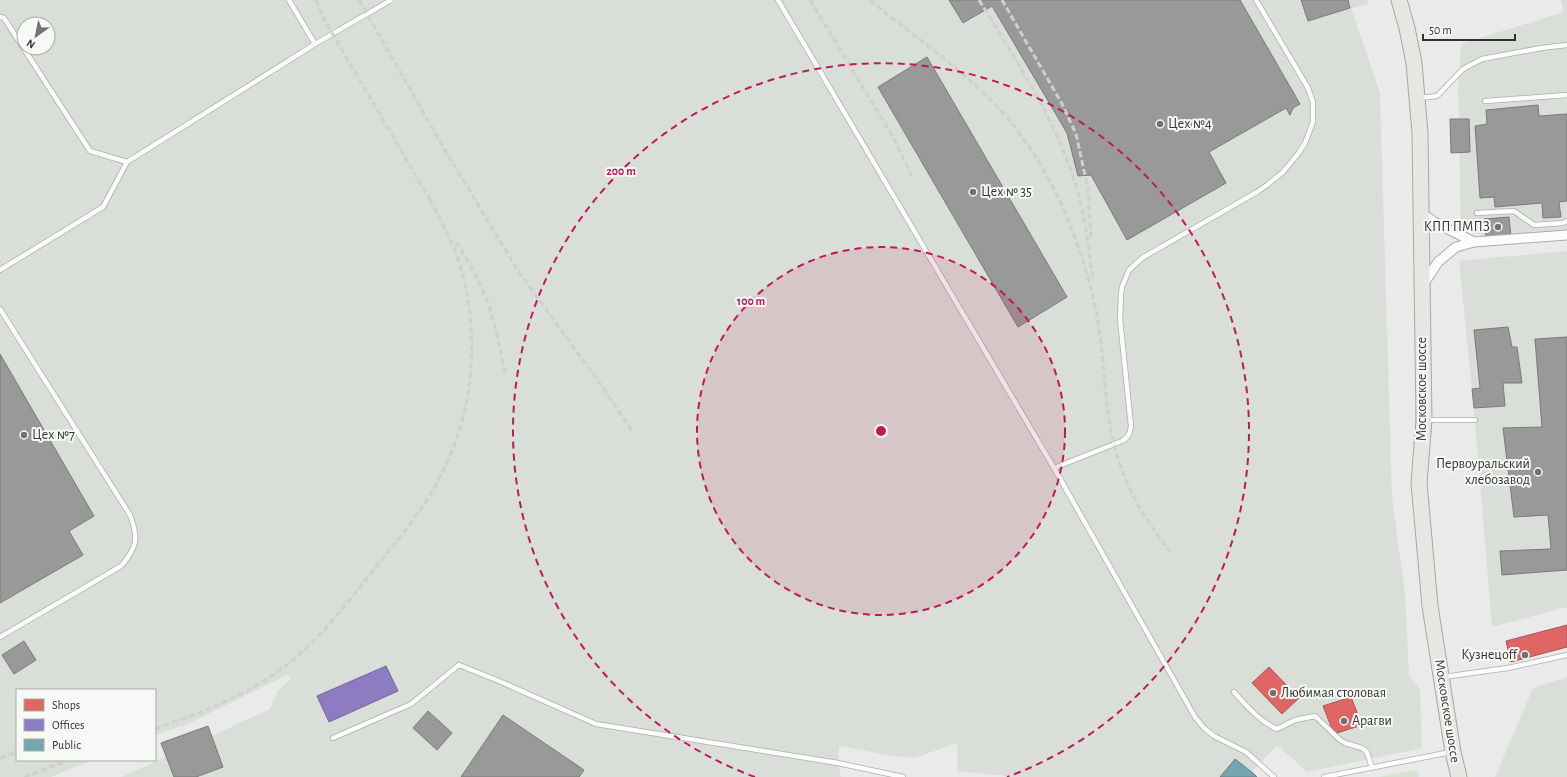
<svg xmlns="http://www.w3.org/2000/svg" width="1567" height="777" viewBox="0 0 1567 777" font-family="'Alegreya Sans',sans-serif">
	<rect width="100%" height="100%" fill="#e9eae9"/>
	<g fill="#daded8" fill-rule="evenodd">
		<path d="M0,0H1367L1368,4L1351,8L1380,93L1392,497L1405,593L1409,676L1420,689L1422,748L1307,772L1277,745L1247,777H1015L957,771V743L915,758L894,756L839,746L838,763L841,777H122L270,709L277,692L291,678L287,675L188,724L155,735V690H17V760H92L51,777H0ZM24,24H48V48H24Z"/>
		<path d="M1561,0H1567V232L1490,238L1461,228L1458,88L1461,44L1564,12Z"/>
		<path d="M1567,251V607L1492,627L1475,420L1459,261Z"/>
		<path d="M1567,677V777H1495L1533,688Z"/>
	</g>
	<path fill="#d6e3d1" d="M1417,770L1419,777H1379Z"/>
	<g fill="#e06666" stroke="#ac5656">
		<path d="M1567,625V647L1511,662L1506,641Z"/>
		<path d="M1269,667L1299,698L1282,714L1252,683Z"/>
		<path d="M1351,697L1362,725L1334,734L1323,706Z"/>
	</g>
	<path fill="#8e7cc3" stroke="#726697" d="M386,666L398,691L329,722L317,696Z"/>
	<path fill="#76a5af" stroke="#618289" d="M1235,759L1253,773L1257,777H1220Z"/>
	<g fill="#999" stroke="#7a7a7a">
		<path d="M949,0H1240L1300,104L1293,108L1290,115L1286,108L1209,152L1226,183L1127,240L1091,175L1078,176L1067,133L992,6L963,23Z"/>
		<path d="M1301,0H1348L1350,8L1308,21Z"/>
		<path d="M927,57L1067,297L1018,327L878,87Z"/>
		<path d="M1538,105L1539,116L1567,114V201L1559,202L1561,217L1543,218L1542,203L1495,207L1494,197L1480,198L1475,126L1487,124L1486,110Z"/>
		<path d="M1450,119H1469L1470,152L1451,153Z"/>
		<path d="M1509,217L1511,236L1490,238L1486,236L1484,219Z"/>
		<path d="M1508,327L1512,347H1517L1522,383H1503L1505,406L1474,408L1472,389L1480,388L1474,330Z"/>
		<path d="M1567,337V570L1502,575L1500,551L1551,549L1548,515L1514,517L1503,428L1542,427L1535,339Z"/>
		<path d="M0,354L94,516L69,531L83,555L0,603Z"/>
		<path d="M24,641L36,660L14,674L2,655Z"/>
		<path d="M428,711L452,733L437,750L413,728Z"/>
		<path d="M503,715L584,770L579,777H461Z"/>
		<path d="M208,726L223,767L196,777H174L161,743Z"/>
	</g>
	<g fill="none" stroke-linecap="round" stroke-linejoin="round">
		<defs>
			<g id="lane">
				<path d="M778,0L1054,468L1195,717L1204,728L1214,736L1246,752L1274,777"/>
				<path d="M0,17L4,18L90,151L127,162L315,44L289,0"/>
				<path d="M315,44L391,0"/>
				<path d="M1419,98L1437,96L1463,69L1482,59L1541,48L1567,45"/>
				<path d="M1485,101L1567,95"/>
				<path d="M1477,213L1514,211L1534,225L1563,223L1567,221"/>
				<path d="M0,270L103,207L127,162"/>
				<path d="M0,309L130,515C139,538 137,548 121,566L0,637"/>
				<path d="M1426,420H1475"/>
				<path d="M1054,468L1122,441C1129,437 1130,433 1131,426L1120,319L1121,295L1122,287L1129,270L1142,258L1257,192L1267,185L1283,172L1298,154L1305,143L1313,122V102L1308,88L1256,0"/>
				<path d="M1443,677L1508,668L1567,655"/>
				<path d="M1234,692C1247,706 1259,721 1277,729L1295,720L1315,716L1339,739L1345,743L1362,748L1367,752L1372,768"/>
				<path d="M333,738L411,704L459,665L499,681L596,724L838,763L903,777"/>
				<path d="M1324,777L1451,752"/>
			</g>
			<g id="street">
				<path d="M1420,212L1434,222L1474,242"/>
				<path d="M1423,285L1438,262L1456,247L1474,242L1567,235"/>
			</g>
			<path id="primary" d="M1399,0L1407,28L1414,63L1420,133L1424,420L1419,483L1430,606L1453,752L1459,777"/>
		</defs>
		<use href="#lane" stroke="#acadac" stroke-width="6"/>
		<use href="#street" stroke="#acadac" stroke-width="11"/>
		<use href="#primary" stroke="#a3a9a0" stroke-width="17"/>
		<use href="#lane" stroke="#fcfcfc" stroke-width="4.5"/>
		<use href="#street" stroke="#fcfcfc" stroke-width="9"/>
		<use href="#primary" stroke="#e4e7e2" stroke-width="15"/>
		<g stroke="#cfd0cf" stroke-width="3" stroke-dasharray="6 3" stroke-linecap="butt">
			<path d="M316,0L325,21L432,203"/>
			<path d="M359,0L442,145L518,271L597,379L632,431"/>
			<path d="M810,0L893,137L912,177"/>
			<path d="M870,0C908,32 949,60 985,94C1044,151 1079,231 1096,311C1105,355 1103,401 1114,444C1125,488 1144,519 1172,554"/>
			<path d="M979,0C1017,62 1058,122 1078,193C1086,221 1089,251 1093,280"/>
			<path d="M1002,0L1061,102L1076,134L1088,189L1091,239"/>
			<path d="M456,242C464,255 472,268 479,282C493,311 499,342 505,374"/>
			<path d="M155,729C197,714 239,699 276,673C317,644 348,602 379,563C401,536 424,508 440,477C475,411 482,327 457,257C450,236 439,217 429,198"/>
			<path d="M0,758L17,752"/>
			<path d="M24,777L69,760"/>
		</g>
	</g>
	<circle cx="881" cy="431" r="184" fill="#c2185b" fill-opacity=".12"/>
	<g fill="none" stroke="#c2185b" stroke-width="2" stroke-dasharray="7 5">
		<circle cx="881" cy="431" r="184"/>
		<path d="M755 777A368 368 0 1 1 1007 777"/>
	</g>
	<g fill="#717271" stroke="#f6f9f5" stroke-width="1.5">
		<circle cx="1160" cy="124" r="4"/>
		<circle cx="973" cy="192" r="4"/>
		<circle cx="1498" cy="227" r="4"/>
		<circle cx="24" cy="435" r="4"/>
		<circle cx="1538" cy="472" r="4"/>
		<circle cx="1525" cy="655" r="4"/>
		<circle cx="1273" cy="693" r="4"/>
		<circle cx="1344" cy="721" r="4"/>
	</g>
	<g text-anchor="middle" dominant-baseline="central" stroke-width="4" stroke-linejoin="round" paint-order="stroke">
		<g font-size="14" fill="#313231" stroke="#f6f9f5" text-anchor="start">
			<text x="1168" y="124">Цех №4</text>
			<text x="981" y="192">Цех № 35</text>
			<text x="1490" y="227" text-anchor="end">КПП ПМПЗ</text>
			<text x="32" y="435">Цех №7</text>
			<text x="1530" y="464" text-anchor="end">Первоуральский<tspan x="1530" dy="16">хлебозавод</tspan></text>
			<text x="1517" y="655" text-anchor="end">Кузнецoff</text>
			<text x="1281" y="693">Любимая столовая</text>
			<text x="1352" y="721">Арагви</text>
		</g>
		<g font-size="14" fill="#313231" stroke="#f6f9f5">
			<text transform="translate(1422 389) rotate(-90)">Московское шоссе</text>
			<text transform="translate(1447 711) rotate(81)">Московское шоссе</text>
		</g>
	</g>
	<circle cx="881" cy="431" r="6" fill="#c2185b" stroke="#f6f9f5" stroke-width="2"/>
	<g font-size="12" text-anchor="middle" font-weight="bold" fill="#c2185b" stroke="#f6f9f5" stroke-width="4" stroke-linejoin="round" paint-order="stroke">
		<text x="621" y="175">200 m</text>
		<text x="751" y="305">100 m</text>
	</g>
	<rect x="16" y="689" width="140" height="72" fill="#f6f9f5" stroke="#a7a9a7"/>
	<rect x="24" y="699" width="20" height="12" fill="#e06666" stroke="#a7a9a7"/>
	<text x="52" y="709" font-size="12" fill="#313231">Shops</text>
	<rect x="24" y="719" width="20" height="12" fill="#8e7cc3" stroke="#a7a9a7"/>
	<text x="52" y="729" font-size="12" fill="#313231">Offices</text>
	<rect x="24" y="739" width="20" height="12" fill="#76a5af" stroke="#a7a9a7"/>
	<text x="52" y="749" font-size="12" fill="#313231">Public</text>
	<g transform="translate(36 36) rotate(213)"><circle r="19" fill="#f6f9f5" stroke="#a7a9a7"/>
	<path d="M0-3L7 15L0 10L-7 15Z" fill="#717271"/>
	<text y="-6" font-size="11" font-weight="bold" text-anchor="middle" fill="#313231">N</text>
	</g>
	<path d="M1423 34v6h92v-6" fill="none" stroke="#313231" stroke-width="2"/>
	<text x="1429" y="34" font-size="12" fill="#313231" stroke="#f6f9f5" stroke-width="3" paint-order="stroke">50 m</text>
</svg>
